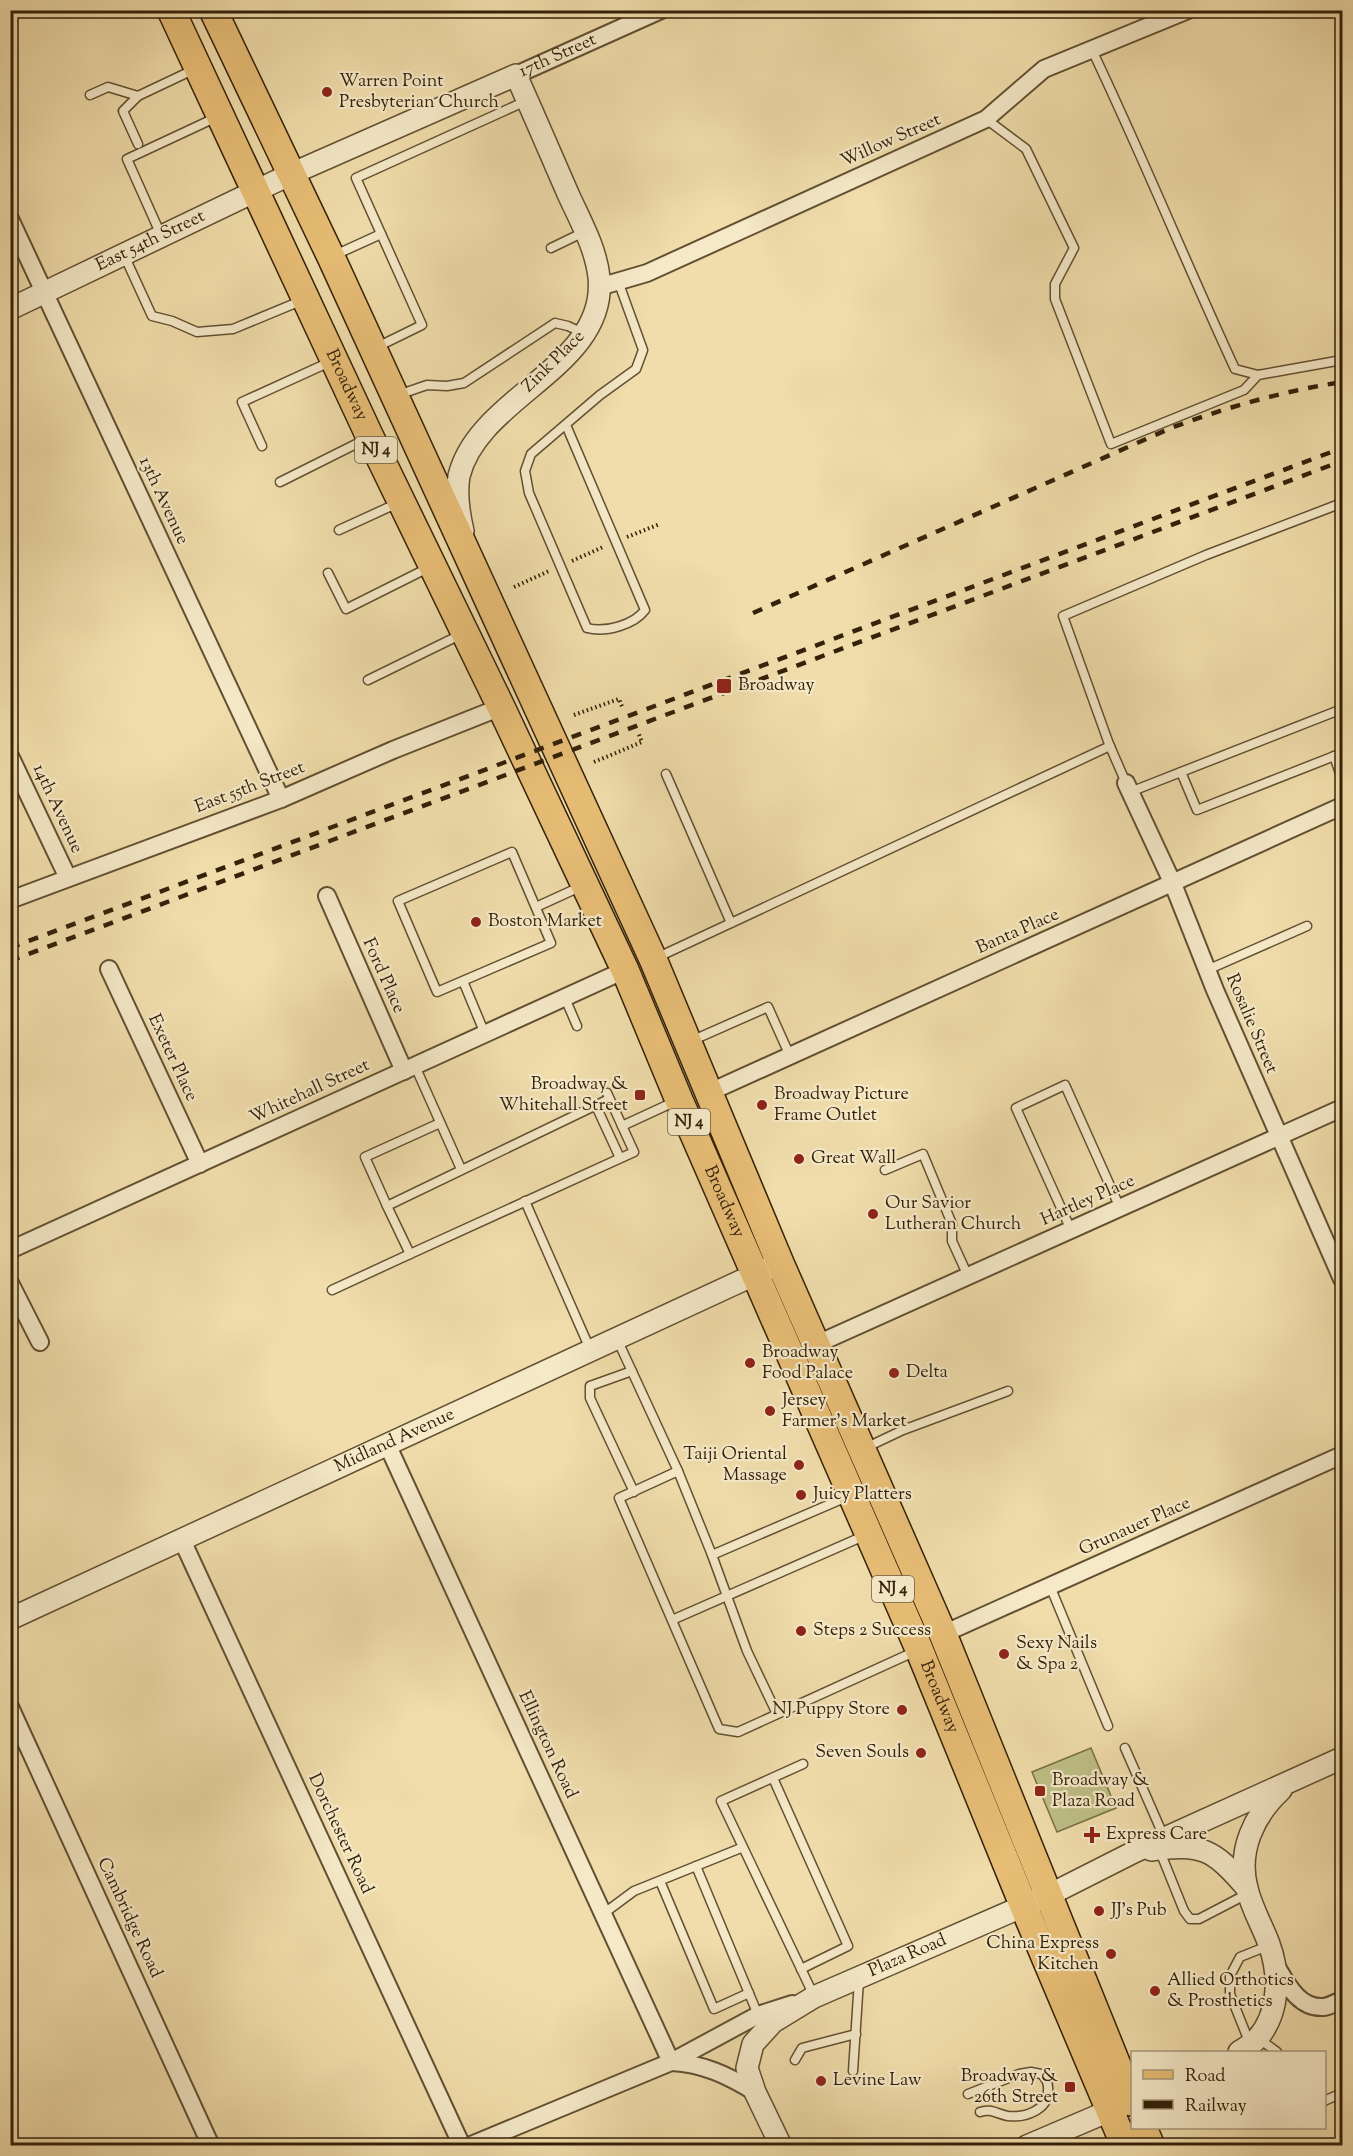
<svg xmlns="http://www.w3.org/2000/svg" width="1353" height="2156" viewBox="0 0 1353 2156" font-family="'Sorts Mill Goudy',serif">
	<rect width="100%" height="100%" fill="#f0ddab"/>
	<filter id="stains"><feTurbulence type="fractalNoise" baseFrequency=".00333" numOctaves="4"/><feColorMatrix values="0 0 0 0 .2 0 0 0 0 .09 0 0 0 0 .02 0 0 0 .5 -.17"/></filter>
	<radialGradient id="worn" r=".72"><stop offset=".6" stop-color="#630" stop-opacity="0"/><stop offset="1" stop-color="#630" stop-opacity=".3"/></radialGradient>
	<path fill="#bebf86" stroke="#787048" stroke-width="1.5" d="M1091,1748L1116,1808L1057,1832L1032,1772Z"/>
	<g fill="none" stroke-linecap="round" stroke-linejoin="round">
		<defs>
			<g id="service">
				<path d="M1092,50C1142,155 1186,263 1235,369L1258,375L1342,360"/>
				<path d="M90,95L108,87L138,96L195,69"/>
				<path d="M138,96L123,111L138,144"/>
				<path d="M986,119L1026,149L1074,248L1055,284V299L1111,444L1244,390L1258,375"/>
				<path d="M161,235L127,159L217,117"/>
				<path d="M551,248L584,232"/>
				<path d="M124,255L152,316L172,321L197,332L233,329L303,300"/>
				<path d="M335,255L381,234"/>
				<path d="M375,348L422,325L356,178L526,101"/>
				<path d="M398,395L427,385L447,386L464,383L555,323L568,326L585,334"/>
				<path d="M566,425L645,610C634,625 605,633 587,628L529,493L525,471L531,454L600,395L636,369L643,350L618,281"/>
				<path d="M262,446L242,402L332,361"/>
				<path d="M280,482L366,439"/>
				<path d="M339,530L398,503"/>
				<path d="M328,573L346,609L430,567"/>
				<path d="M368,680L462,634"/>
				<path d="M1334,756L1342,779"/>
				<path d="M1181,772L1197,810L1342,753"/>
				<path d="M666,774L731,923"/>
				<path d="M1126,783L1109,744L1063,616L1206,555L1342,503"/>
				<path d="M1130,792L1342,709"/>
				<path d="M512,852L551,943L437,992L398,901Z"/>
				<path d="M536,907L582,886"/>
				<path d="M656,958L1110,746"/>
				<path d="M1207,970L1307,926"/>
				<path d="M463,981L485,1034"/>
				<path d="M565,998L577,1026"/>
				<path d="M691,1041L768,1007L790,1056"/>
				<path d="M415,1066L461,1169"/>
				<path d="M607,1093L634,1152L410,1254L387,1206L609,1099"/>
				<path d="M596,1106L620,1158"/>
				<path d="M622,1126L676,1101"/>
				<path d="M885,1170L923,1154L952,1224V1241L968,1276"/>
				<path d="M525,1201L590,1349"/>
				<path d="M387,1206L365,1157L440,1123"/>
				<path d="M1071,1230L1016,1108L1065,1085L1120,1208"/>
				<path d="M332,1290L410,1254"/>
				<path d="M617,1339L678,1471L712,1555L747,1651L777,1714"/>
				<path d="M632,1371L590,1386V1398L634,1492"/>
				<path d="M865,1448L903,1430L1008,1391"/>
				<path d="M678,1471L619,1498L719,1729L738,1732L916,1651"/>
				<path d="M712,1555L849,1496"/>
				<path d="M1050,1586L1108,1726"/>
				<path d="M672,1620L866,1535"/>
				<path d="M1125,1748L1164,1837"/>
				<path d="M803,1764L721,1801L814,1996"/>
				<path d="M773,1778L848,1946L801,1969"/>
				<path d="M1159,1849L1184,1911L1190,1919H1199L1247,1894"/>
				<path d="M696,1866L758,2015"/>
				<path d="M660,1881L714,2009L749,1993"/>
				<path d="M603,1914L634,1891L741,1848"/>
				<path d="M1258,2038L1277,2052"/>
				<path d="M1250,2044L1230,1994V1976L1240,1957L1270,1945"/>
				<path d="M795,2060L802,2048L856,2034"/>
				<path d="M853,2071L859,1980"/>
				<path d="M968,2094L1019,2074L1031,2072L1041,2074C1046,2078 1049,2083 1048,2091C1048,2110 1025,2118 1008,2116C997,2114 991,2108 980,2112"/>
				<path d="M1324,2101L1342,2093"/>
			</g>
			<g id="minor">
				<path id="s1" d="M516,75L661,10"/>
				<path d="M10,219L281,799"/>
				<path d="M599,287L647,273L986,119L1044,69L1188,10"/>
				<path d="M10,756L68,878"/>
				<path d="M1126,783L1173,884L1215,990L1342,1279"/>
				<path d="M327,896L404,1071"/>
				<path d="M10,900L281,799L393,750L501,707"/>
				<path d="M109,969L200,1164"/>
				<path d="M710,1092L1342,806"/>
				<path d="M10,1250L625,970"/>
				<path d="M10,1283L40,1342"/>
				<path d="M817,1344L1342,1108"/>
				<path d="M387,1444L671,2062"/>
				<path d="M182,1540L462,2146"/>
				<path d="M943,1634L1342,1455"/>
				<path d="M10,1707L211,2146"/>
				<path d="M1275,1964C1286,1982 1298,2009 1324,2007C1330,2006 1337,2002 1342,2000"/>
				<path d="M672,2062C704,2064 727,2075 755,2092"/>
				<path d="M469,2146L671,2062L758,2015L792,2004"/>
			</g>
			<g id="tertiary">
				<path id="s2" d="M10,309L291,174L516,75C534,115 551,155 569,196C581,222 596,249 599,277C608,367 478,396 459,476C456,493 459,514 463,531"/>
				<path id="s3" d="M10,1619L769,1268"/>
				<path d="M1151,1850C1202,1843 1213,1849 1246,1887"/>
				<path d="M1239,2052C1245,2048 1252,2044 1257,2039C1280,2013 1280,1974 1269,1944C1262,1925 1251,1907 1247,1888C1237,1851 1254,1815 1281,1790"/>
				<path id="s4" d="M781,2146L755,2092L747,2068L753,2044L773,2022L814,1997L1049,1895L1134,1852L1342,1758"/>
				<path d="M1027,2146L1123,2105"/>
			</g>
			<g id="primary">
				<path id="s5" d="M171,10L370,437L501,707L625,970L679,1100L919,1649L1029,1919L1125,2146"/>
				<path d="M213,10L331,257L653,959L780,1263L943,1634L1132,2102"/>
				<path d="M1143,2128L1151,2146"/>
			</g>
		</defs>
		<use href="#service" stroke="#625032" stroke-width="11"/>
		<use href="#minor" stroke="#625032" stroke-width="20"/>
		<use href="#tertiary" stroke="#625032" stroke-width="24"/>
		<use href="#primary" stroke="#332109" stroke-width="30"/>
		<g stroke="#332109" stroke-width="4" stroke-dasharray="1.5 3" stroke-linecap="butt">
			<path d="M627,537L660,524"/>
			<path d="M572,561L603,547"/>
			<path d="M514,587L549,571"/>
			<path d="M574,715L619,699L623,709"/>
			<path d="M594,762L642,742L638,732"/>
		</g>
		<use href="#service" stroke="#f5e9c8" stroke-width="8"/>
		<use href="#minor" stroke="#f5e9c8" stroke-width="16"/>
		<use href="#tertiary" stroke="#f5e9c8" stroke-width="21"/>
		<use href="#primary" stroke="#e8be76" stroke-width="27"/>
		<g stroke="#332109" stroke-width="4.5" stroke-dasharray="10 10" stroke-linecap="butt">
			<path d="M753,613L1171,428C1227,407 1284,391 1342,382"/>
			<path d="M10,948L1342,448"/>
			<path d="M10,961L1342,461"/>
		</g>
	</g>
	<g fill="#8f2418" stroke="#f5e9c8" stroke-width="2">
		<circle cx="327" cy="92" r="6"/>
		<rect x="716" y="678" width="16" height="16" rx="3"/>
		<circle cx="476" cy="922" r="6"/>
		<rect x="634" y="1089" width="12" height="12" rx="3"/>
		<circle cx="762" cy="1105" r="6"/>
		<circle cx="799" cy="1159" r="6"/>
		<circle cx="873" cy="1214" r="6"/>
		<circle cx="750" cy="1363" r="6"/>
		<circle cx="894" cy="1373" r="6"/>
		<circle cx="770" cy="1411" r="6"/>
		<circle cx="799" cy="1465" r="6"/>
		<circle cx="801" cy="1495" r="6"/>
		<circle cx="801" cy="1631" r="6"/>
		<circle cx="1004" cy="1654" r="6"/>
		<circle cx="902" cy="1710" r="6"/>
		<circle cx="921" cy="1753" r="6"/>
		<rect x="1034" y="1785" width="12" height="12" rx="3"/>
		<path d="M1089 1826h6v6h6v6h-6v6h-6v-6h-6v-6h6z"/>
		<circle cx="1099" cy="1911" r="6"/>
		<circle cx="1111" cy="1954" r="6"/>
		<circle cx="1155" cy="1991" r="6"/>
		<circle cx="821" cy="2081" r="6"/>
		<rect x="1064" y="2081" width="12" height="12" rx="3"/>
	</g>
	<g text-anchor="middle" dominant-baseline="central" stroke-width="4.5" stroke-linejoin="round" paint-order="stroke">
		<g fill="#f5e9c8" stroke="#6d5d42" stroke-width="1.5">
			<rect x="355" y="437" width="42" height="26" rx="4.5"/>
			<rect x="668" y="1109" width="42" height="26" rx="4.5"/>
			<rect x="872" y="1576" width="42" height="26" rx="4.5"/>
		</g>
		<g font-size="16" font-weight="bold" fill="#332109">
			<text x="376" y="450">NJ 4</text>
			<text x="689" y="1122">NJ 4</text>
			<text x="893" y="1589">NJ 4</text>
		</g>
		<g font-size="18" fill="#332109" stroke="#f5e9c8">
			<text stroke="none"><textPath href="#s1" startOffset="46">17th Street</textPath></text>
			<text transform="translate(891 141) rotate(-24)">Willow Street</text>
			<text stroke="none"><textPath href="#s2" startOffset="156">East 54th Street</textPath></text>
			<text transform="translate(554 362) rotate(-45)">Zink Place</text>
			<text stroke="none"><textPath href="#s5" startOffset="414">Broadway</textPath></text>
			<text transform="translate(163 501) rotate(65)">13th Avenue</text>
			<text transform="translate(250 788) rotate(-21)">East 55th Street</text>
			<text transform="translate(57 809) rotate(65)">14th Avenue</text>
			<text transform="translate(1018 932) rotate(-24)">Banta Place</text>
			<text transform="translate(383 976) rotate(66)">Ford Place</text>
			<text transform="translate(1251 1024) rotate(67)">Rosalie Street</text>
			<text transform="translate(172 1058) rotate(65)">Exeter Place</text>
			<text transform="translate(310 1092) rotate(-25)">Whitehall Street</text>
			<text stroke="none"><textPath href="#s5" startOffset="1314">Broadway</textPath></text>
			<text transform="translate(1088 1201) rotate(-24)">Hartley Place</text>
			<text stroke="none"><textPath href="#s3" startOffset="424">Midland Avenue</textPath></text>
			<text transform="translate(1135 1527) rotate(-24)">Grunauer Place</text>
			<text stroke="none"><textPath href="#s5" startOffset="1854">Broadway</textPath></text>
			<text transform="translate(547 1745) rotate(65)">Ellington Road</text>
			<text transform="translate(340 1834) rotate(65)">Dorchester Road</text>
			<text transform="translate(129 1918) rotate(65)">Cambridge Road</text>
			<text stroke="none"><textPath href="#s4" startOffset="290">Plaza Road</textPath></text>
		</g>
		<g font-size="18" fill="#332109" stroke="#f5e9c8" text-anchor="start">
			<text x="339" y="82">Warren Point<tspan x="339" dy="21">Presbyterian Church</tspan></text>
			<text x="738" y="686">Broadway</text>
			<text x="488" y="922">Boston Market</text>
			<text x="628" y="1085" text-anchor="end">Broadway &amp;<tspan x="628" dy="21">Whitehall Street</tspan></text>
			<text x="774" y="1095">Broadway Picture<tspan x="774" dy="21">Frame Outlet</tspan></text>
			<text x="811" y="1159">Great Wall</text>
			<text x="885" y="1204">Our Savior<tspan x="885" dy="21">Lutheran Church</tspan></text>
			<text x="762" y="1353">Broadway<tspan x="762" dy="21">Food Palace</tspan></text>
			<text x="906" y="1373">Delta</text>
			<text x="782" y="1401">Jersey<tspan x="782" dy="21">Farmer’s Market</tspan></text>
			<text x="787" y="1455" text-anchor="end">Taiji Oriental<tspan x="787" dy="21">Massage</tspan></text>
			<text x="813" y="1495">Juicy Platters</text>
			<text x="813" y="1631">Steps 2 Success</text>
			<text x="1016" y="1644">Sexy Nails<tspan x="1016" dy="21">&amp; Spa 2</tspan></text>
			<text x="890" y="1710" text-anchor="end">NJ Puppy Store</text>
			<text x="909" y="1753" text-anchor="end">Seven Souls</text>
			<text x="1052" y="1781">Broadway &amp;<tspan x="1052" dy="21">Plaza Road</tspan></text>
			<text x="1106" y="1835">Express Care</text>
			<text x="1111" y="1911">JJ’s Pub</text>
			<text x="1099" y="1944" text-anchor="end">China Express<tspan x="1099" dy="21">Kitchen</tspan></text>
			<text x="1167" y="1981">Allied Orthotics<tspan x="1167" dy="21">&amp; Prosthetics</tspan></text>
			<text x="1058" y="2077" text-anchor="end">Broadway &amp;<tspan x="1058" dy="21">26th Street</tspan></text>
			<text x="833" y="2081">Levine Law</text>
		</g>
	</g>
	<rect width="1353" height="2156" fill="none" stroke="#f0ddab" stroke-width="36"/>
	<rect x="12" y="12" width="1329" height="2132" fill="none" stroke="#332109" stroke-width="3"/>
	<rect x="18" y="18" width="1317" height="2120" fill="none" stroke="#332109" stroke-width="1.5"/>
	<rect x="1131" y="2051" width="195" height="78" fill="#f5e9c8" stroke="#a7997c" stroke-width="1.5"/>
	<rect x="1143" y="2070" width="30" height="9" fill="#e8be76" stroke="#a7997c" stroke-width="1.5"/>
	<text x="1185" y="2081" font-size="18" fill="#332109">Road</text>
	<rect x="1143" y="2100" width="30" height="9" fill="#332109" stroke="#a7997c" stroke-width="1.5"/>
	<text x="1185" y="2111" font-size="18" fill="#332109">Railway</text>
	<rect width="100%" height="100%" filter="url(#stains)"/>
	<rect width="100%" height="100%" fill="url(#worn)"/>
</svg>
